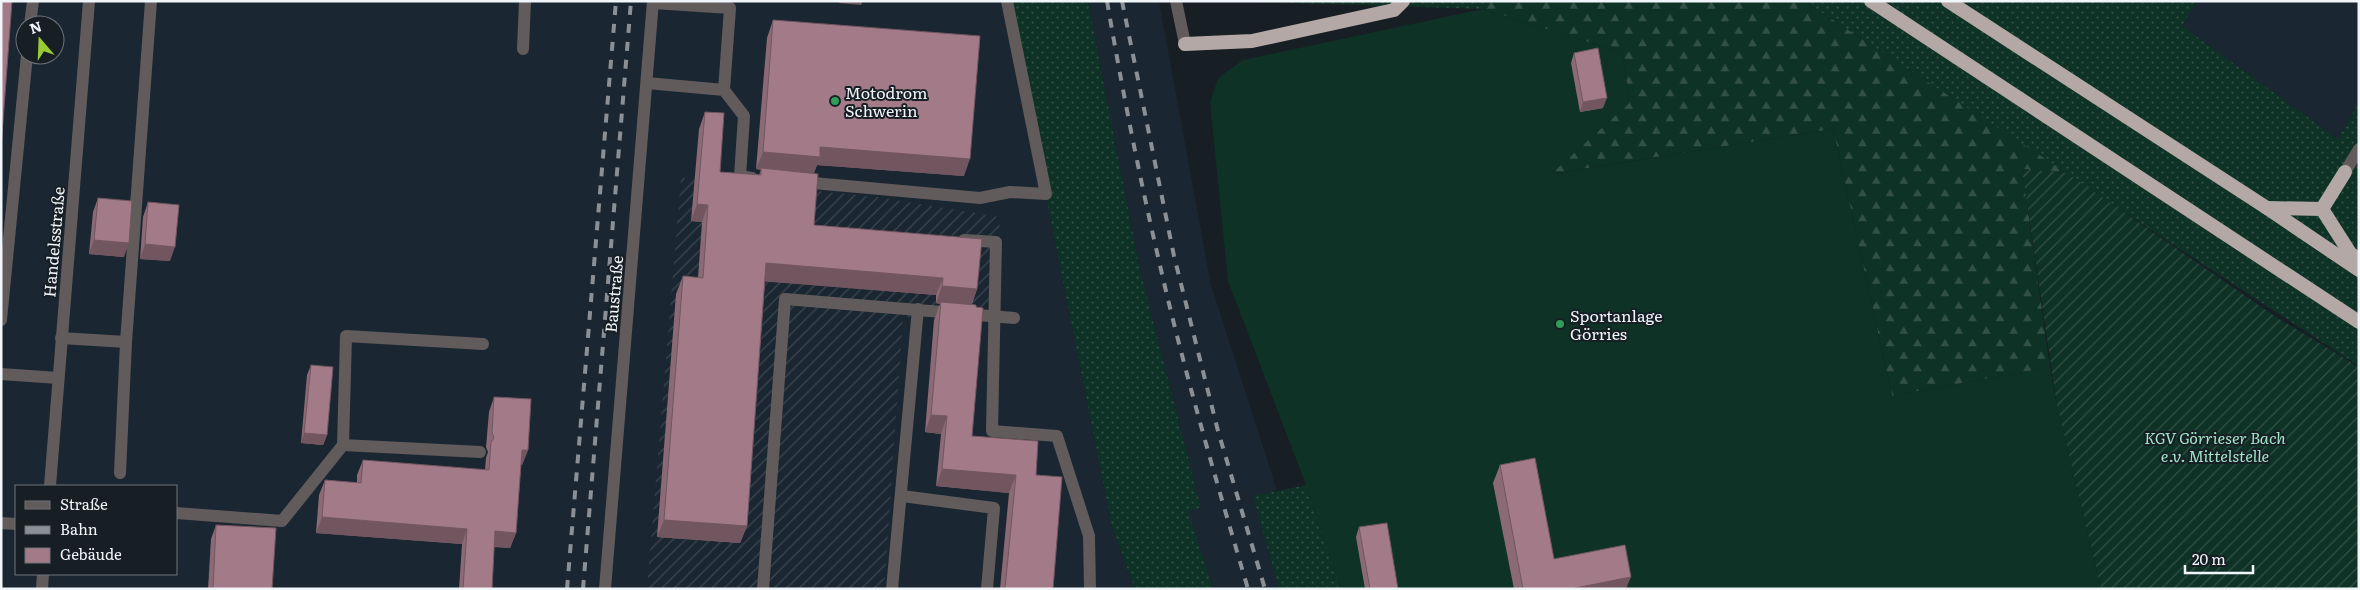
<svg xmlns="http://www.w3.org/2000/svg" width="2360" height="590" viewBox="0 0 2360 590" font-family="Literata,serif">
	<defs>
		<pattern id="industrial-furrows" width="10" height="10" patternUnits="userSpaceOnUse" patternTransform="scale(1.25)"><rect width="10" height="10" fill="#1a2631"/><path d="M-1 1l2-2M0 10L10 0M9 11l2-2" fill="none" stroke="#3c4650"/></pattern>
		<pattern id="grass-dots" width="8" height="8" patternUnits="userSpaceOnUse" patternTransform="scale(1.25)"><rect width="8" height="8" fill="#0e3225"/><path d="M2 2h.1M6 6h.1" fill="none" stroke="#325046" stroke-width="1.8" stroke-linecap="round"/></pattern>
		<pattern id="forest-firs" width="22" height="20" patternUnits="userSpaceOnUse" patternTransform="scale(1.25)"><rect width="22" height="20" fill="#0e3225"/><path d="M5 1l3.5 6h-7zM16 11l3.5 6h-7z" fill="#325046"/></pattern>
		<pattern id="garden-furrows" width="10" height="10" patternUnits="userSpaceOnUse" patternTransform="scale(1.25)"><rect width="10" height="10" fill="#0e3225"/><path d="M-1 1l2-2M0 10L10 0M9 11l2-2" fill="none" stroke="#325046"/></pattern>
	</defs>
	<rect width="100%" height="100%" fill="#171e24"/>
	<g fill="#1a2631" fill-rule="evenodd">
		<path d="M1,1H1007L1112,527L1135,589H1ZM25,25H55V55H25ZM16,486H176V574H16Z"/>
		<path d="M1088,1H1159L1211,285L1277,490L1254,497L1279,589H1213L1187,511L1201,508L1139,265Z"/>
		<path d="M2197,1H2359V102L2338,139L2182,26Z"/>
	</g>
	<path fill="url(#industrial-furrows)" d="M681,178L877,197L1000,217L994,316L903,317L884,589L647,588Z"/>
	<g fill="url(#grass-dots)">
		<path d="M1007,1H1088L1139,265L1201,508L1188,511L1213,589H1135L1112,527Z"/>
		<path d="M1226,1H1488L1483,9Z"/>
		<path d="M1804,1H2197L2182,26L2338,139L2359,102V366C2173,246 1990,122 1804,1Z"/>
		<path d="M1306,485L1341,589H1279L1253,496Z"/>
	</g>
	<path fill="url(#forest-firs)" d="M1488,1H1804L2067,173L2022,169L2050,367L1892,396L1833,129L1550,174L1629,103L1623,53L1483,9Z"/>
	<path fill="url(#garden-furrows)" d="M2022,169L2067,173L2276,317L2359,367V589H2101L2057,406Z"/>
	<path fill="#0e3225" d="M1483,9L1623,53L1629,103L1551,174L1833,129L1892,396L2050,367L2057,406L2101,589H1341L1306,485L1228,281L1210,103L1218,78L1243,60Z"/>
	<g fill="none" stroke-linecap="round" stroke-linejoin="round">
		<g stroke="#615b5b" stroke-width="12">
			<path d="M653,3L730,8L724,90"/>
			<path d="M30,25L33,1"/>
			<path d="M523,49L525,1"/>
			<path d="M647,83L724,90L744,116L740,176L752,178"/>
			<path d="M802,182L980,198L1010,192L1046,194L1007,1"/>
			<path d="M964,240L996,242L992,431L1057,436L1089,536L1090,589"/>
			<path d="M1,320L27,55"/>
			<path d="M61,338L126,342L151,1"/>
			<path d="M1,374L58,378"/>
			<path d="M480,452L343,445L346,336L483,344"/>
			<path d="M120,473L126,342"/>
			<path d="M902,496L994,508L987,589"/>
			<path d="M176,513L282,521L343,445"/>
			<path d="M1,523L16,524"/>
			<path d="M763,589L785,299L1014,318"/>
			<path d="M892,589L918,309"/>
		</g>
		<g stroke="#615b5b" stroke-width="12">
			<path d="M1176,1L1185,44"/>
			<path d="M2345,172L2359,149"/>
			<path d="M50,486L89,1"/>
			<path d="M42,589L43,574"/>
			<path d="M605,589L653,1"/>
		</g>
		<g stroke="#b4a8a6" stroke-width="14">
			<path d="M1871,1L2359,322"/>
			<path d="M1948,1L2267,208L2359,270"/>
			<path d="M1185,44L1252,41L1394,10L1403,1"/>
			<path d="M2267,208L2322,209"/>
			<path d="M2322,209L2350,253L2359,260"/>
			<path d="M2322,209L2345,172"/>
		</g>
		<g stroke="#8a9095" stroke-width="4" stroke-dasharray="9 9" stroke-linecap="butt">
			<path d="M1107,1C1122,88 1139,175 1159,261C1184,371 1216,480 1248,589"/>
			<path d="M1122,1L1174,256L1218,431L1265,589"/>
			<path d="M567,589L616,1"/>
			<path d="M583,589L631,1"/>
		</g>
	</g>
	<g fill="#8c6a75">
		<path d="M773,20L964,176L817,165L814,173V225L977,289L972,304V436L1036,475L1053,589H1000L1009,493L936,486L941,434L925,432L934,320L940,304L936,303V295L765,281L747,526L740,543L657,537L676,294L683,276L698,278L702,222L691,221L699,129L705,112L720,172L759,175L761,170L756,169L767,38Z"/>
		<path d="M1574,53L1603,108L1580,112L1571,63Z"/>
		<path d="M98,198L124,257L89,254L93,212Z"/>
		<path d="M148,202L170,261L140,259L143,217Z"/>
		<path d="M311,365L327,435L323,445L301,443L307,375Z"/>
		<path d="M494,397L528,450L522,465H521L516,533L510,548L494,547L492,589H459L462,544L316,533L319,495L325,480L357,483V475L363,460L485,470L486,458L488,452L486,447L489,412Z"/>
		<path d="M1500,465L1554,559L1626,589H1514L1493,483Z"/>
		<path d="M216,525L272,589H208L211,539Z"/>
		<path d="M1359,527L1398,589H1365L1356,537Z"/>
	</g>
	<g fill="#72565f">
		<path d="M840,1H863L861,5L839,3Z"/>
		<path d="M1607,98L1603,108L1580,112L1583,102Z"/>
		<path d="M820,147L970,159L964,176L817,165L813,175L756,169L763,152Z"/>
		<path d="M697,204L708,205L702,222L691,221Z"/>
		<path d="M94,240L129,243L124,257L89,254Z"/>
		<path d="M145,244L175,247L170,261L140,259Z"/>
		<path d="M766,263L943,278L936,295L760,281Z"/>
		<path d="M942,286L977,289L971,306L941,302L940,304L936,303Z"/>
		<path d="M931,415L947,416L941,434L925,432Z"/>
		<path d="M304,433L327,435L323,445L301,443Z"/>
		<path d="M522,450H528L522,465H517Z"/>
		<path d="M942,469L1016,475L1009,493L936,486Z"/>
		<path d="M322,517L467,529L462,544L316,533Z"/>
		<path d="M664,520L747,526L740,543L657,537Z"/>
		<path d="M495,531L516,533L510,548L490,546Z"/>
		<path d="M1631,577L1626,589H1570Z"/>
	</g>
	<g fill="#a37b88" stroke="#72565f">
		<path d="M1,1H12L1,148Z"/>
		<path d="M773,20L980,36L970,159L820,147V157L763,152Z"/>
		<path d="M1598,48L1607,98L1583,102L1574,53Z"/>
		<path d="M705,112L724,113L720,172L761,175V168L818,174L814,225L982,239L977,289L942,286L943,278L766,263L747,526L664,520L683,276L703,278L708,205L697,204Z"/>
		<path d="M98,198L132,201L129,243L94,240Z"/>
		<path d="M148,202L179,205L175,247L145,244Z"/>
		<path d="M941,302L976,305V307L983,308L972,436L1038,441L1036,475L1062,477L1053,589H1005L1016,475L942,469L947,416L931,415Z"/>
		<path d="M311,365L333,367L327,435L304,433Z"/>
		<path d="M494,397L531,399L528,450H522L516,533L495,531L492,589H463L467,529L322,517L325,480L361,483L363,460L489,470L491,442L494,438L492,432Z"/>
		<path d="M1535,458L1554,559L1625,545L1631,577L1570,589H1523L1500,465Z"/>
		<path d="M1387,523L1398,589H1370L1359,527Z"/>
		<path d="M216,525L276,528L272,589H213Z"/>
	</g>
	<g fill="#2e9e5b" stroke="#171e24" stroke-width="2">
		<circle cx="835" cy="101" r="5"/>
		<circle cx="1560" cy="324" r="5"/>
	</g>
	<g text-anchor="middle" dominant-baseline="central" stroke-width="4" stroke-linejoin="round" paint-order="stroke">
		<g font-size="16" fill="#f1f6fa" stroke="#171e24" text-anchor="start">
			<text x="845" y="92">Motodrom<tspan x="845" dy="18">Schwerin</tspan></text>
			<text x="1570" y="315">Sportanlage<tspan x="1570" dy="18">Görries</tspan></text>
		</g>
		<g font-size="16" fill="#f1f6fa" stroke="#171e24">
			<text transform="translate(53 242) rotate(-85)">Handelsstraße</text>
			<text transform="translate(613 294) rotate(-85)">Baustraße</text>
		</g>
		<g font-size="16" font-style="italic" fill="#9fe5c6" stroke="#171e24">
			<text x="2215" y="437">KGV Görrieser Bach<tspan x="2215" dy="18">e.v. Mittelstelle</tspan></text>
		</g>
	</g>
	<rect width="2360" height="590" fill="none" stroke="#f1f6fa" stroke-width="5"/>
	<rect x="15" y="485" width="162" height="90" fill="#171e24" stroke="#6e747a"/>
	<rect x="25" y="501" width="25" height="8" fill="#615b5b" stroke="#6e747a"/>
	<text x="60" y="510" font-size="15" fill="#f1f6fa">Straße</text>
	<rect x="25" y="526" width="25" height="8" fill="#8a9095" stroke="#6e747a"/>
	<text x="60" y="535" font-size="15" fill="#f1f6fa">Bahn</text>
	<rect x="25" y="548" width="25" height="15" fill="#a37b88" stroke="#6e747a"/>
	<text x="60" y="560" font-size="15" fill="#f1f6fa">Gebäude</text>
	<g transform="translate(40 40) rotate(341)"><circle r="24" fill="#171e24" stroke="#6e747a"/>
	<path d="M0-4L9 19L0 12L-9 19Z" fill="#9bcb33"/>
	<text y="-8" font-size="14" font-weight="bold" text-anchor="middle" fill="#f1f6fa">N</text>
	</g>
	<path d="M2185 565v8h68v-8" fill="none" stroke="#f1f6fa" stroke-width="2.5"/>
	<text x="2192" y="565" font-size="15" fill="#f1f6fa" stroke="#171e24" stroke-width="4" paint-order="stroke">20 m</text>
</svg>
